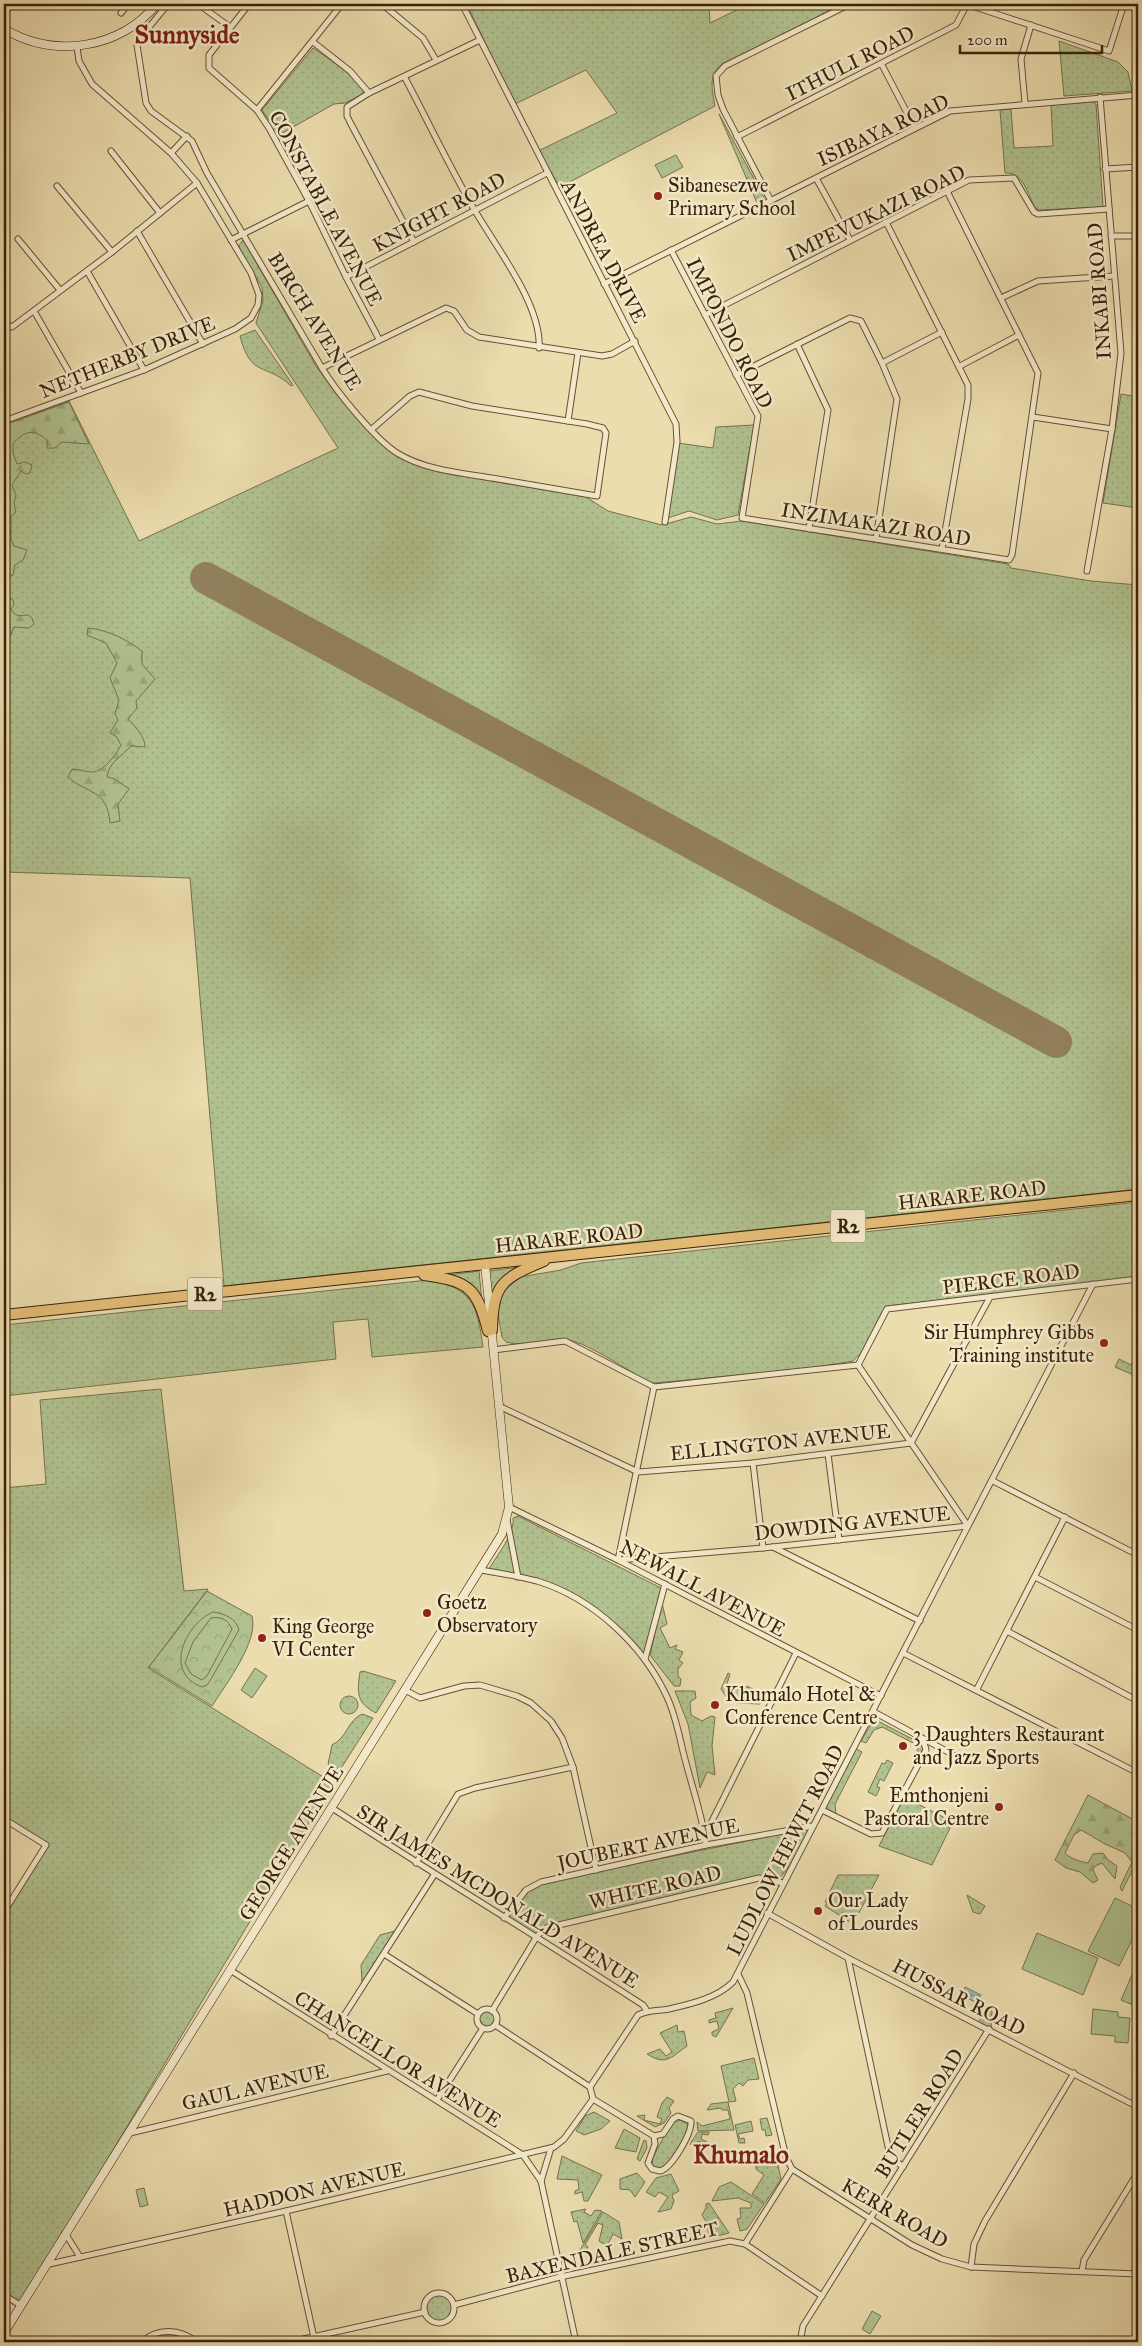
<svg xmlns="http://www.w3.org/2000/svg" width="1142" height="2346" viewBox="0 0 1142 2346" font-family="'IM FELL Great Primer',serif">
	<defs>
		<pattern id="grass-dots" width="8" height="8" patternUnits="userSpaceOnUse" patternTransform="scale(1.25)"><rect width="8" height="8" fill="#b1c290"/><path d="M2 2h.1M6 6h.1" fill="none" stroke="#99a67b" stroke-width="1.8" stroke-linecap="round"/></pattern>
		<pattern id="forest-firs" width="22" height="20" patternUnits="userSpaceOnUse" patternTransform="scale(1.25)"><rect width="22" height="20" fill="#b1c290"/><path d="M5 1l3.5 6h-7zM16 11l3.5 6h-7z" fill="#99a67b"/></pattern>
		<pattern id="park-crowns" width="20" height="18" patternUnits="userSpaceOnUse" patternTransform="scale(1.25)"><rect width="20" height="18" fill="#b1c290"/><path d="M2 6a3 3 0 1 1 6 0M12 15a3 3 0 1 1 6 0" fill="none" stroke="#99a67b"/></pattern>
		<pattern id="water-waves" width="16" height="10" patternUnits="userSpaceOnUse" patternTransform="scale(1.25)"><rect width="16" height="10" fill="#9bbab3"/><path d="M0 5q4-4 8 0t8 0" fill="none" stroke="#7f9790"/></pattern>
	</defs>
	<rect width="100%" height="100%" fill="#ecddae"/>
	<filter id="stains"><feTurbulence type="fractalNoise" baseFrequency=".004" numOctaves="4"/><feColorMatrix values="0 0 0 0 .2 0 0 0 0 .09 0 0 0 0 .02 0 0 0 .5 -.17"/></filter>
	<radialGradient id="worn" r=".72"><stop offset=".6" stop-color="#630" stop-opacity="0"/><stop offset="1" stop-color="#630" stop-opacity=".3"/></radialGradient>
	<g fill="url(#grass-dots)" stroke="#75724e">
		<path d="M480,4H612L618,6L709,4L710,23L749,4H843L722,64C708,75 712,90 715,106L560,187L538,151L617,113L586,70L515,104L469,9Z"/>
		<path d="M1059,41L1118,62L1128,72L1132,91L1064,96Z"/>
		<path d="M313,48C332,61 352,73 365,93L345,103L334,104L279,135L262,110Z"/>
		<path d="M1093,101L1096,104L1103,207L1039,210L1035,208C1028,194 1023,172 1005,173L1000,110L1011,109L1014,148L1053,146L1051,105Z"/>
		<path d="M719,114L765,199L757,203Z"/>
		<path d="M243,240L316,366L336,394L389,450L407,461L439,472L586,497L608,511L662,525L691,517L717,524L742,521L1008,564L1011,568L1091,581L1138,585V1189L224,1286L190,878L4,872V424L69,401L139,541L338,448L256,323L263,300L262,287L240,250L239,245Z"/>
		<path d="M255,330L293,385L291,386C266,362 251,379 240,336Z"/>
		<path d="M1121,394L1138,397V508L1103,503Z"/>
		<path d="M754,425L738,515L717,520L689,511L668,518L678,443L713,448L716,427Z"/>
		<path d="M1138,1202V1278L887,1306L882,1312L861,1353L853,1361L811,1368L655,1383L648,1382C629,1371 588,1343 568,1340C547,1338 526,1348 506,1342L502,1337L497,1309L504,1291L520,1277L561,1270L581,1263Z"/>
		<path d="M527,1266L492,1299L489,1271Z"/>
		<path d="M479,1271L482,1302L440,1276Z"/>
		<path d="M428,1280C473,1288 477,1305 483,1347L372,1357L368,1319L333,1322L336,1359L4,1396V1325Z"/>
		<path d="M1138,1350V1371L1136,1376L1115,1367L1119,1359L1131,1365Z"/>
		<path d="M161,1389L184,1591L208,1589L148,1668L333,1783L20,2305L4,2295V1915L49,1845L4,1817V1488L46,1484L40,1400Z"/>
		<path d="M518,1516L661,1588L644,1656C595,1605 558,1585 489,1569C497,1555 515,1534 513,1518Z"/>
		<path d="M662,1603L667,1624L660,1628L670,1648L677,1645L675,1649L683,1652L679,1660L683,1663L678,1669V1676L681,1679L680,1686H674L650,1655Z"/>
		<path d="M363,1671L396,1681L376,1713C356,1703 357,1692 360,1672Z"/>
		<path d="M728,1673L730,1674L727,1684L744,1691L747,1686L764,1695L760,1704L737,1703L738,1699L728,1695L727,1698L721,1689Z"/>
		<path d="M675,1691H695L696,1698L690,1702L691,1715L702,1721L711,1716L715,1717L712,1746L715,1775L707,1772L700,1788L688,1724Z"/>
		<circle cx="349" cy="1705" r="9"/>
		<path d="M362,1714L373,1718L338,1773L328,1764L332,1745C347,1738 348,1720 362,1714Z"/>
		<path d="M874,1719L920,1743L923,1748L921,1753L917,1751L919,1746L882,1727L874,1730L866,1743L861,1741Z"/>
		<path d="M856,1749L862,1752L835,1804L836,1814L825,1808Z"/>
		<path d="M887,1760L893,1763L884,1781L880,1779L877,1786L880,1788L876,1796L868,1792L882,1763L885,1764Z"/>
		<path d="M904,1797L953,1822L932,1865L879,1846Z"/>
		<path d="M811,1828L788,1868L778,1880L760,1877L546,1926L536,1935L506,1918L526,1891L541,1883Z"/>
		<path d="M838,1875H879L853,1924L825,1906L827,1903L825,1902Z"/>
		<path d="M967,1895L985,1906L980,1914L973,1912Z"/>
		<path d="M395,1931L362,1982L361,1965L380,1935Z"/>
		<path d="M733,2008L716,2037L712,2035V2032L719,2029L717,2021L709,2023V2020L716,2018L715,2013Z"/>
		<path d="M988,2009L992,2011L991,2029L978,2022Z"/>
		<circle cx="487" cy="2019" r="10"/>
		<path d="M677,2025L678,2032L684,2031L687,2046C670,2058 666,2066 647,2054L660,2049L666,2056L672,2052L660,2033Z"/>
		<path d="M754,2058L759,2079L748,2080L743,2086L739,2083L733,2089L736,2101L729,2102L721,2066Z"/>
		<path d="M667,2097L674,2101L669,2108L671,2113L664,2123L655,2127L637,2116L645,2115L644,2120L660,2124L662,2119L657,2117L662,2103Z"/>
		<path d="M728,2102L734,2130L698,2131L697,2122L702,2126L730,2119L728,2110H722L721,2108L707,2110L711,2104Z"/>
		<path d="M594,2112L610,2121L601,2129L584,2135L576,2131L585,2116Z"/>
		<path d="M767,2118L772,2135L766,2136L765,2130H762L760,2119Z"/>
		<path d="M681,2120L688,2124C687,2134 675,2160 667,2166C662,2170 657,2168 652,2165L653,2158L664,2136L674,2122Z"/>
		<path d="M751,2121L753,2131L738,2134L740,2139L744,2138L745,2143H739L735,2125Z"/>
		<path d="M624,2129L640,2138L636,2152L615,2148Z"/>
		<path d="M698,2132H709L708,2135L702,2134L701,2139L707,2142L704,2151H700L703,2143L698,2141L695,2147L690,2144Z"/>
		<path d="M644,2140L646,2141L647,2148L640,2161L637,2159Z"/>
		<path d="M756,2155L776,2156L781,2179L765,2203L752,2194L764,2175L756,2169Z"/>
		<path d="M562,2156L602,2175L588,2201H584L582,2192L575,2194V2191L579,2189L578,2180L557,2179Z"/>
		<path d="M637,2173L645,2182L635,2197L630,2190L620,2189V2179Z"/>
		<path d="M671,2174L679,2191L672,2195L674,2201L671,2209L658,2212L668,2197L659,2192L655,2197L646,2192L656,2178Z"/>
		<path d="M731,2182L764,2204L747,2229L740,2231L737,2219L741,2218L740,2208H751V2203L738,2198L712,2201L719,2187Z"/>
		<path d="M709,2203L729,2233L709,2238L707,2223L702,2215L706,2208V2204Z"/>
		<path d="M586,2209L584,2212L591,2216L595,2210L602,2211L583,2243L577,2221L574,2222L571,2212Z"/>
		<path d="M603,2212L619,2222L622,2239L613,2234L607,2246L599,2241L603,2225L598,2223L585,2245L588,2247L585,2252L580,2250Z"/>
		<circle cx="439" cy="2308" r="15"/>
		<path d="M170,2334L182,2336L191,2342H145L158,2335Z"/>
	</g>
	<g fill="url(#forest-firs)" stroke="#75724e">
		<path d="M69,402L89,444L62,442L55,448H47V440C33,428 24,431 13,444V453L17,464L25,462L32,465L30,473L26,474L21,471L12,485L16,495L14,503L16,512L11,516V539L14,546L27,550L23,560L15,565L13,575L4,579V425Z"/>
		<path d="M4,586L5,593L13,600L14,605L11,609C15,617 20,616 28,615L32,618L34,624L29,628L14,627L8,641L4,643Z"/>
		<path d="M88,628C108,630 126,639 142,651V664L155,679L136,701L137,708L128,719C135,727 145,736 145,747L131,746C121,757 109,762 107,777L115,779L129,789L118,804L120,821L110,823C107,788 88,795 68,777L72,769C79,769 85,772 92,772C103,772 116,755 121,745L116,736L110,733L118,720L115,714L119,700L110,678L117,663L106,643L87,635Z"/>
		<path d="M1088,1795L1138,1822V1859L1122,1891L1120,1888L1121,1885L1132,1862L1125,1853L1105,1844L1081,1830L1074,1835L1065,1853C1069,1858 1081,1862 1088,1863L1093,1854L1103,1853L1108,1860L1117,1866L1115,1879L1102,1863L1095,1866L1093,1870L1098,1880L1093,1883L1080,1872L1066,1868L1055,1860Z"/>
	</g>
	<path fill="url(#park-crowns)" stroke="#75724e" d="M207,1591L252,1616C259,1641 226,1684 212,1706L149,1667Z"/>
	<g fill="#b1c290" stroke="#75724e" fill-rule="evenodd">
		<path d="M676,155L683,167L662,178L655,165Z"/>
		<path d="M213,1612C225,1614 236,1618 239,1630L211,1679L207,1685L202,1687C163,1673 185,1624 213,1612ZM211,1618C221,1616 228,1620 232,1629L207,1676L202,1680L191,1674L185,1663L193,1642Z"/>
		<path d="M255,1668L267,1676L252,1698L241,1690Z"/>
		<path d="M1115,1898L1138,1909V1928L1119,1966L1088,1951Z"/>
		<path d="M1037,1933L1098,1958L1083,1995L1022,1969Z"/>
		<path d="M1138,1961V2007L1121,2000Z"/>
		<path d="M1093,2009L1118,2012V2017L1130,2018L1128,2043L1115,2042V2036L1091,2034Z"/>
		<path d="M144,2188L148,2205L140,2207L136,2190Z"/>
		<path d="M872,2311L881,2316L870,2334L862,2329Z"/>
	</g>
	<path fill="url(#water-waves)" stroke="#747d70" d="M965,1987L981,1995L977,2003L961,1995Z"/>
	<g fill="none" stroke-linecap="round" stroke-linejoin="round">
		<path stroke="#92805c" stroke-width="32" d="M206,578L1056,1042"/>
		<defs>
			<g id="street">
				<path d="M168,4L140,38L137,45L146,103L151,111L192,141L207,173L322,368C336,391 375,439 397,453C425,470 460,473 492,478C527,484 562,490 597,496L606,433L603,428L587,424L472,406L419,392L410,396L372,429"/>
				<path d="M198,4L230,27"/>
				<path d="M249,4L209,55V68L257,110L269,128L309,201L346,277L379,339"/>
				<path d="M382,4L423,38L436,60"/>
				<path d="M462,4L676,424L677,442L665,522"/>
				<path d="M966,4L1109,51L1124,4"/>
				<path d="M121,13L128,4"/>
				<path d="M313,42L350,71L369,93"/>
				<path d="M882,65L915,128"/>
				<path d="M405,78C428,121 449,166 474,209C495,246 542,305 539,348"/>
				<path d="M1025,103L1021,59L1031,25"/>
				<path d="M257,110L342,4"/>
				<path d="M737,137L956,25L967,4"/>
				<path d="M111,151L160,213"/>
				<path d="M171,153L187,136"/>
				<path d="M1105,169L1138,167"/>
				<path d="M816,178L850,240"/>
				<path d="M57,186L112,252"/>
				<path d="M771,201L723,109L718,95L716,76L725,66L850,4"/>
				<path d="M886,222L968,385V399L942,549"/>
				<path d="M137,231L203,344"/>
				<path d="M1111,236H1138"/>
				<path d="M18,239L60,290"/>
				<path d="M231,240L309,201"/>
				<path d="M414,242L351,124L347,116V107L369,93L480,40"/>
				<path d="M671,250L758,416L742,518L1009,560L1012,555L1038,373L947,191"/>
				<path d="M87,271L144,370"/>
				<path d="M346,277L547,173"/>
				<path d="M604,284L950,111L1138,95"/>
				<path d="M1001,298L1038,281L1114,276"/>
				<path d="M34,311L81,393"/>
				<path d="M705,315L969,180L1014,178L1034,212L1038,214L1109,209"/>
				<path d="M4,323L12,327L112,252L197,183"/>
				<path d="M797,344L828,410L809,529"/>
				<path d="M882,363L942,332"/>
				<path d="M960,366L1019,335"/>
				<path d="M322,368L446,308L454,311L467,330L479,337L602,356L612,354L635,341"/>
				<path d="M736,375L850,318L861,321L882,363L897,399L876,539"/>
				<path d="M1033,417L1112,429"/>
				<path d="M4,421L144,370L235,329L251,318L258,305L259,295L251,273L197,183L171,153L92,84L79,61L77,47"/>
				<path d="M568,421L578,353"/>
				<path d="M1087,571L1112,429L1121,353L1100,97"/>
				<path d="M493,1350L565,1341L654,1387L858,1365L887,1309L1138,1279"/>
				<path d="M654,1387L618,1560L763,1548L968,1526L1093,1284"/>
				<path d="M501,1407L638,1472L753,1463L911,1443L990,1297"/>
				<path d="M828,1454L839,1540"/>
				<path d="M753,1463L763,1548"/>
				<path d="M993,1481L1138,1555"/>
				<path d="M509,1507L618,1560L881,1696"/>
				<path d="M507,1520L518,1577"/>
				<path d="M773,1547L920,1621"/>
				<path d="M481,1570C499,1573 518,1576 537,1581C593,1598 643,1645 667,1697C677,1718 680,1742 686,1763C693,1790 703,1818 706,1845"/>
				<path d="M1035,1577L1138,1630"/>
				<path d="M1007,1631L1138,1701"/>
				<path d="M903,1653L1138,1773"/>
				<path d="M645,1659L665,1584"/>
				<path d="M977,1689L1065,1517"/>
				<path d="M405,1690L420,1698L464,1686L480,1685L517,1696L531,1703L551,1721L562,1738L573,1767L596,1870"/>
				<path d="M874,1712L961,1759"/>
				<path d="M332,1808C435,1875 540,1938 643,2005L647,2011"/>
				<path d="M822,1810L871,1834L882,1833L926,1750L923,1739"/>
				<path d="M4,1819L46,1845L4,1912"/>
				<path d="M705,1835L796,1653"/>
				<path d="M416,1863L458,1794L475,1788L573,1767"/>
				<path d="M767,1913L848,1958L1138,2107"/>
				<path d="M504,1918L526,1890L541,1882L706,1845L813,1826"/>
				<path d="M384,1954L478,2014"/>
				<path d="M848,1958L890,2156L903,2167"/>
				<path d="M230,1970L523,2155L541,2181"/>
				<path d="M738,1974L747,1993L786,2157L792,2169L745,2244"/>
				<circle cx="487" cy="2019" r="10"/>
				<path d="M492,2011L537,1936L546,1928L759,1878L783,1883"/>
				<path d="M495,2025L590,2087"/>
				<path d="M331,2036L434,1875"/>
				<path d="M593,2099L654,2136"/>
				<path d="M437,2100L483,2028"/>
				<path d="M678,2116L691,2121C692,2133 672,2168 660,2171L652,2169L648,2163L655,2144L654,2136L663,2134L673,2119Z"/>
				<path d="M130,2133L387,2071"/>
				<path d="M551,2148L541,2181L576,2342"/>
				<path d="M792,2169L912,2245L942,2259L971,2267L1138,2274"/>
				<path d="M286,2211L315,2342"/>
				<path d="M65,2233L80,2257"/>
				<path d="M45,2265L286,2211L554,2147L564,2139L593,2099L590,2087L638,2015C648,2010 658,2011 669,2009C691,2004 717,1998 733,1982L968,1526L858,1365"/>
				<path d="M971,2267L974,2244L985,2221L1074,2073"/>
				<path d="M1082,2271L1084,2260L1138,2172"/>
				<circle cx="439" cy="2308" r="15"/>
				<path d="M4,2295L20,2305"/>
				<path d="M454,2305L560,2277L730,2241L745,2244L822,2296"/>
				<path d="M4,2340V2342"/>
				<path d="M142,2342C158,2327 180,2329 197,2342"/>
				<path d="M290,2342L425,2312"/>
				<path d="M800,2342L803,2326L989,2029"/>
			</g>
			<g id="secondary">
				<path d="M4,29C55,59 119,49 157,4"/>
				<path d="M485,1265L490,1313"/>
				<path d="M4,2333L502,1534L509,1507L491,1325"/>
			</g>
			<g id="highway">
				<path d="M424,1275C469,1281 477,1288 488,1331"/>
				<path d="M4,1315L1138,1195"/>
				<path d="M492,1330C493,1283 503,1278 544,1261"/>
			</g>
		</defs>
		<use href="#street" stroke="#665134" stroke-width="7"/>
		<use href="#secondary" stroke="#39220b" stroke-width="9"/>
		<use href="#highway" stroke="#39220b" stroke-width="12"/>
		<use href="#street" stroke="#f3e9ca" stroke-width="5"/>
		<use href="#secondary" stroke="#f3e9ca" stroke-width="8"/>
		<use href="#highway" stroke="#e6be77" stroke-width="10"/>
	</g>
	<g fill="#8f2418" stroke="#f3e9ca" stroke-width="2">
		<circle cx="658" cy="196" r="5"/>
		<circle cx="1104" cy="1343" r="5"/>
		<circle cx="427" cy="1613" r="5"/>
		<circle cx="262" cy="1638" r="5"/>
		<circle cx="715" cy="1705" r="5"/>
		<circle cx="903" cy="1746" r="5"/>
		<circle cx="999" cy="1807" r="5"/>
		<circle cx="818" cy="1911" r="5"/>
	</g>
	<g text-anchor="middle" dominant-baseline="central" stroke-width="5" stroke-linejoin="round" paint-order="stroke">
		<g fill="#f3e9ca" stroke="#715e44" stroke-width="1">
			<rect x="830.5" y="1209.5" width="35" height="33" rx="4"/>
			<rect x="187.5" y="1277.5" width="35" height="33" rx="4"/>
		</g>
		<g font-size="19" font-weight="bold" fill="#39220b">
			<text x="848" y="1226">R2</text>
			<text x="205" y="1294">R2</text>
		</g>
		<g font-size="20" fill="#39220b" stroke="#f3e9ca">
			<text transform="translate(850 63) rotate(-27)">ITHULI ROAD</text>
			<text transform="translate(883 130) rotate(-25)">ISIBAYA ROAD</text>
			<text transform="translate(326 208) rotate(62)">CONSTABLE AVENUE</text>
			<text transform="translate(439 212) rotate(-28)">KNIGHT ROAD</text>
			<text transform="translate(876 213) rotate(-26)">IMPEVUKAZI ROAD</text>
			<text transform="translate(604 251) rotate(62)">ANDREA DRIVE</text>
			<text transform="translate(1099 291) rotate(-94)">INKABI ROAD</text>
			<text transform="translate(315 321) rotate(58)">BIRCH AVENUE</text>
			<text transform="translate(730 333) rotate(63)">IMPONDO ROAD</text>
			<text transform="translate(127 357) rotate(-22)">NETHERBY DRIVE</text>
			<text transform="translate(876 524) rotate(9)">INZIMAKAZI ROAD</text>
			<text transform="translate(972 1195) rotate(-6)">HARARE ROAD</text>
			<text transform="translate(569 1238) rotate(-6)">HARARE ROAD</text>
			<text transform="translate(1011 1279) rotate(-7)">PIERCE ROAD</text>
			<text transform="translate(780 1442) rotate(-6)">ELLINGTON AVENUE</text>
			<text transform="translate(852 1523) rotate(-6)">DOWDING AVENUE</text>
			<text transform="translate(703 1588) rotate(28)">NEWALL AVENUE</text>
			<text transform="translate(291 1843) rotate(-58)">GEORGE AVENUE</text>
			<text transform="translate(648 1844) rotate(-12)">JOUBERT AVENUE</text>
			<text transform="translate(785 1850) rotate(-63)">LUDLOW HEWIT ROAD</text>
			<text transform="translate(655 1887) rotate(-13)">WHITE ROAD</text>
			<text transform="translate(498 1896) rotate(32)">SIR JAMES MCDONALD AVENUE</text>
			<text transform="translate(959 1997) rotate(27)">HUSSAR ROAD</text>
			<text transform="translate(398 2059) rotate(32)">CHANCELLOR AVENUE</text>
			<text transform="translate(255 2087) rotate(-13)">GAUL AVENUE</text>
			<text transform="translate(919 2113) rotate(-58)">BUTLER ROAD</text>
			<text transform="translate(314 2189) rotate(-13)">HADDON AVENUE</text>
			<text transform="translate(895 2213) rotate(30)">KERR ROAD</text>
			<text transform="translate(612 2252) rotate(-13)">BAXENDALE STREET</text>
		</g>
		<g font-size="20" fill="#39220b" stroke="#f3e9ca" text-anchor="start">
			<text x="668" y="185">Sibanesezwe<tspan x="668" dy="23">Primary School</tspan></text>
			<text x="1094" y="1332" text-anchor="end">Sir Humphrey Gibbs<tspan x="1094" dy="23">Training institute</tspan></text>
			<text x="437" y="1602">Goetz<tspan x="437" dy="23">Observatory</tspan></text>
			<text x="272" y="1626">King George<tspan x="272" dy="23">VI Center</tspan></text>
			<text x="725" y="1694">Khumalo Hotel &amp;<tspan x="725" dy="23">Conference Centre</tspan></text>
			<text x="913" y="1734">3 Daughters Restaurant<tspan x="913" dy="23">and Jazz Sports</tspan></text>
			<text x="989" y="1795" text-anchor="end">Emthonjeni<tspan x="989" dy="23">Pastoral Centre</tspan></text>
			<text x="828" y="1900">Our Lady<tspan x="828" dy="23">of Lourdes</tspan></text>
		</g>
		<g font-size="25" font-weight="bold" fill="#7a1f14" stroke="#f3e9ca">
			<text x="187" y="34">Sunnyside</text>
			<text x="741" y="2154">Khumalo</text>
		</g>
	</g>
	<rect width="1142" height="2346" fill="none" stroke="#ecddae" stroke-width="20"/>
	<rect x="5" y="5" width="1132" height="2336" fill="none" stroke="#39220b" stroke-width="2.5"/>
	<rect x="10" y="10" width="1122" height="2326" fill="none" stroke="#39220b"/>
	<path d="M960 45v8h142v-8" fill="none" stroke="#39220b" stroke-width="2.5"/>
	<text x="967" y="45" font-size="15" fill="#39220b" stroke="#f3e9ca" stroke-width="4" paint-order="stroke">200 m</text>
	<rect width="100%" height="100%" filter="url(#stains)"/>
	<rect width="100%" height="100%" fill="url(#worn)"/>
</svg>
